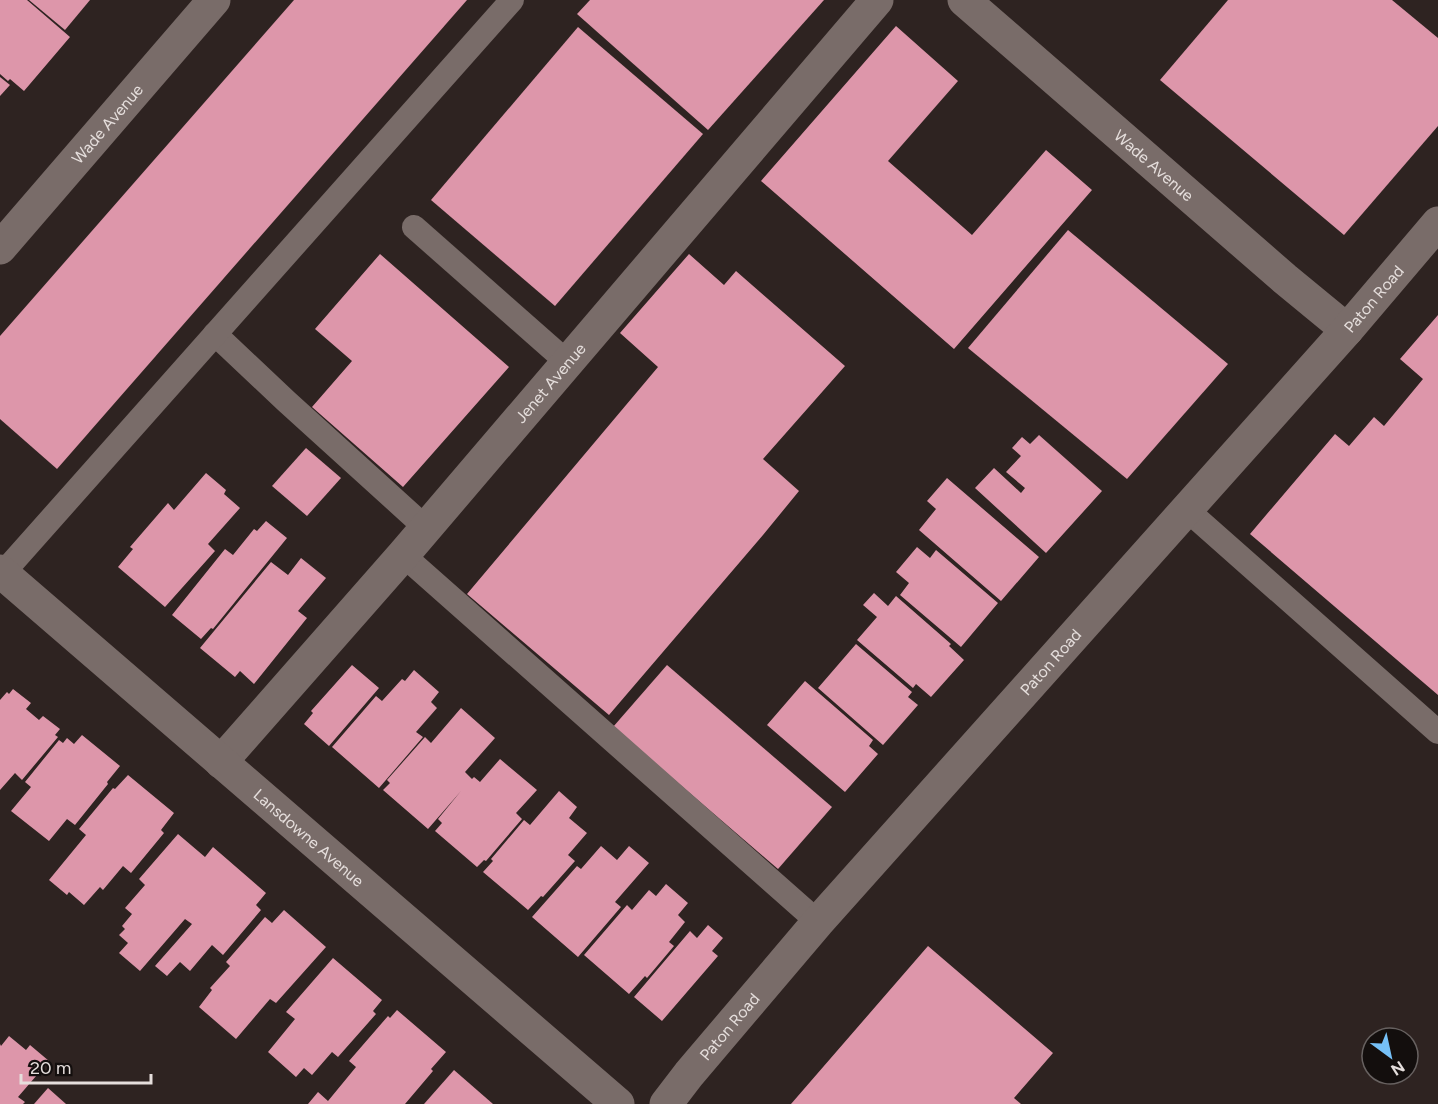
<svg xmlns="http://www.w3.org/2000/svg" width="1438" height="1104" viewBox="0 0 1438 1104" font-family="Figtree,sans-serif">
	<rect width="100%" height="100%" fill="#2e2321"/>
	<g fill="#dd96aa">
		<path d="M0,0H27L70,37L24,91L10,79L8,81L0,74Z"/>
		<path d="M29,0H90L65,30Z"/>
		<path d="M294,0H467L57,469L0,419V336Z"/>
		<path d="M590,0H824L708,130L577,14Z"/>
		<path d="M1228,0H1392L1438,38V126L1344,235L1160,80Z"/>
		<path d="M896,26L958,81L888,161L972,235L1046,150L1092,190L954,349L761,181Z"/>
		<path d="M578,27L703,134L555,306L431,200Z"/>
		<path d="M0,77L10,85L0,96Z"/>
		<path d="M1068,230L1228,364L1127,479L968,348Z"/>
		<path d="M380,254L509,367L403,487L312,407L352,361L315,329Z"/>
		<path d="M689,254L724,285L736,271L845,366L763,459L799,491L763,535L609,715L467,594L658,367L620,333Z"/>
		<path d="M1438,315V695L1250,534L1335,434L1349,446L1374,417L1384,426L1423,379L1400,359Z"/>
		<path d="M1039,435L1102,491L1046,553L975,488L994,468L1021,493L1025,488L1006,472L1021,456L1012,448L1022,437L1030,444Z"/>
		<path d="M306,448L341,478L307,516L272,486Z"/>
		<path d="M206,473L226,490L224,494L240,508L208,544L215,551L165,607L118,567L133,549L130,547L168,503L174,510Z"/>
		<path d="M947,478L1039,557L1001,601L919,530L936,509L927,501Z"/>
		<path d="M266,521L287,538L213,629L211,628L201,639L172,615L225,549L233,555L254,529L257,531Z"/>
		<path d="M917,547L930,558L936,550L998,603L961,647L900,595L909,583L896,572Z"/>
		<path d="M301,558L326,578L298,611L307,618L254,684L240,671L235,677L200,648L271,562L288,575Z"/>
		<path d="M874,593L888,606L896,596L951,644L949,646L964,660L931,697L916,684L913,688L857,640L877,617L863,605Z"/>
		<path d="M856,644L912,692L908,697L918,705L883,745L818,688Z"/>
		<path d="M352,665L379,688L329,746L304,724L313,713L311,711Z"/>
		<path d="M667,665L832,807L778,869L613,727Z"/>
		<path d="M414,670L439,692L431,702L437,708L416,732L423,737L379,788L332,747L376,696L382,701L402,679L405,681Z"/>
		<path d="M805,681L873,740L869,746L878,754L845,792L767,725Z"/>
		<path d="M13,689L31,703L26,709L39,720L43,716L60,729L55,735L58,737L22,780L15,773L0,790V700L7,692L9,694Z"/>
		<path d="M461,708L495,738L465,772L472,779L474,777L480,782L500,759L537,790L516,813L522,819L486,861L484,860L477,867L435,831L442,823L438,819L461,791L428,829L383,790L390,783L387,780L425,737L431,743Z"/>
		<path d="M82,735L120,766L107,782L108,784L75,825L67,819L49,841L11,811L31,787L25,782L59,740L63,743L67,738L74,744Z"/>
		<path d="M128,775L174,813L161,830L164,833L131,873L123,866L103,890L100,887L84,905L69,892L67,895L49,880L86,835L79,829L113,788L115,789Z"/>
		<path d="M559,791L577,807L569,818L587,833L568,855L575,861L543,897L541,896L528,910L483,872L493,861L491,859L524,820L530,825Z"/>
		<path d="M178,834L205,857L213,847L266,893L256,905L261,910L223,955L212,945L190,971L180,962L167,976L155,966L192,924L185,919L140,971L119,953L128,943L119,935L125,929L122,926L132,914L125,908L145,885L139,879Z"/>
		<path d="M601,846L617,860L629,846L649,863L615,902L621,907L578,957L532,917L577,866L581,869Z"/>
		<path d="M666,884L688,903L678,915L685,922L669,942L674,946L647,978L645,976L629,994L584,955L627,905L632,910L649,890L656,896Z"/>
		<path d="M284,910L326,947L276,1003L270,999L236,1039L199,1007L212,990L210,988L230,966L226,962L265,917L272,923Z"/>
		<path d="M708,925L723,938L712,951L718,956L662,1021L634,997L690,931L697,938Z"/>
		<path d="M928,946L1053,1053L1014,1098L1021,1104H791Z"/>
		<path d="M333,958L382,1000L373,1011L376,1014L338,1057L332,1052L312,1075L304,1068L296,1077L268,1052L295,1019L286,1012Z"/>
		<path d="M397,1010L446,1052L431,1069L433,1071L405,1104H308L318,1092L328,1101L356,1067L349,1061L388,1016L390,1018Z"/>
		<path d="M9,1036L26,1050L30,1045L49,1061L18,1097L25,1102L23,1104H0V1044L1,1046Z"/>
		<path d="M454,1070L493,1104H424Z"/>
		<path d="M48,1088L66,1104H34Z"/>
	</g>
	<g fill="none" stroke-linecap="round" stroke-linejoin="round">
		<g stroke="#796c69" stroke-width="24">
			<path d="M414,227L567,362"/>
			<path d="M215,334L286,401L426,528"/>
			<path d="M1186,509L1438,732"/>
			<path d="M403,555L818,922"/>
			<path d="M3,573L512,0"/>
		</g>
		<g stroke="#796c69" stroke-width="33">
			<path id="s1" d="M964,0L1285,279L1347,330"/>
			<path id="s2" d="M0,248L214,0"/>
			<path id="s3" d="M221,762L403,555L877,0"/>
			<path id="s4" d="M666,1104L689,1074L818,922L1347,330L1438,223"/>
		</g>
		<path stroke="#796c69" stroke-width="33" id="s5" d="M0,571L618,1104"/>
	</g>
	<g text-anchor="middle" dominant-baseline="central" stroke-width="6" stroke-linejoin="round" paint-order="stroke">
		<g font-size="16" fill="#e5dedc" stroke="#130e0d">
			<text stroke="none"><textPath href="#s2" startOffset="164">Wade Avenue</textPath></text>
			<text stroke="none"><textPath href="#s1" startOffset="252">Wade Avenue</textPath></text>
			<text stroke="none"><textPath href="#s4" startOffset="1072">Paton Road</textPath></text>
			<text stroke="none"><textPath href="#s3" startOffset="502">Jenet Avenue</textPath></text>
			<text stroke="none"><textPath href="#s4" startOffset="586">Paton Road</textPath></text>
			<text stroke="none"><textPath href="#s5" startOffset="408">Lansdowne Avenue</textPath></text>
			<text stroke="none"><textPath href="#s4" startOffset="100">Paton Road</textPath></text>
		</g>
	</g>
	<g transform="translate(1390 1056) rotate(147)"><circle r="28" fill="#130e0d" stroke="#676160" stroke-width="1.5"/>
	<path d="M0-4.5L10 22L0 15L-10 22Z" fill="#76c0f7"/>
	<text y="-9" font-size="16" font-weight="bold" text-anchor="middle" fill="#e5dedc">N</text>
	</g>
	<path d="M21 1074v9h130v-9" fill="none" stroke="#e5dedc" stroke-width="3"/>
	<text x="30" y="1074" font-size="18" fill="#e5dedc" stroke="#130e0d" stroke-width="4.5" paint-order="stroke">20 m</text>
</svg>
